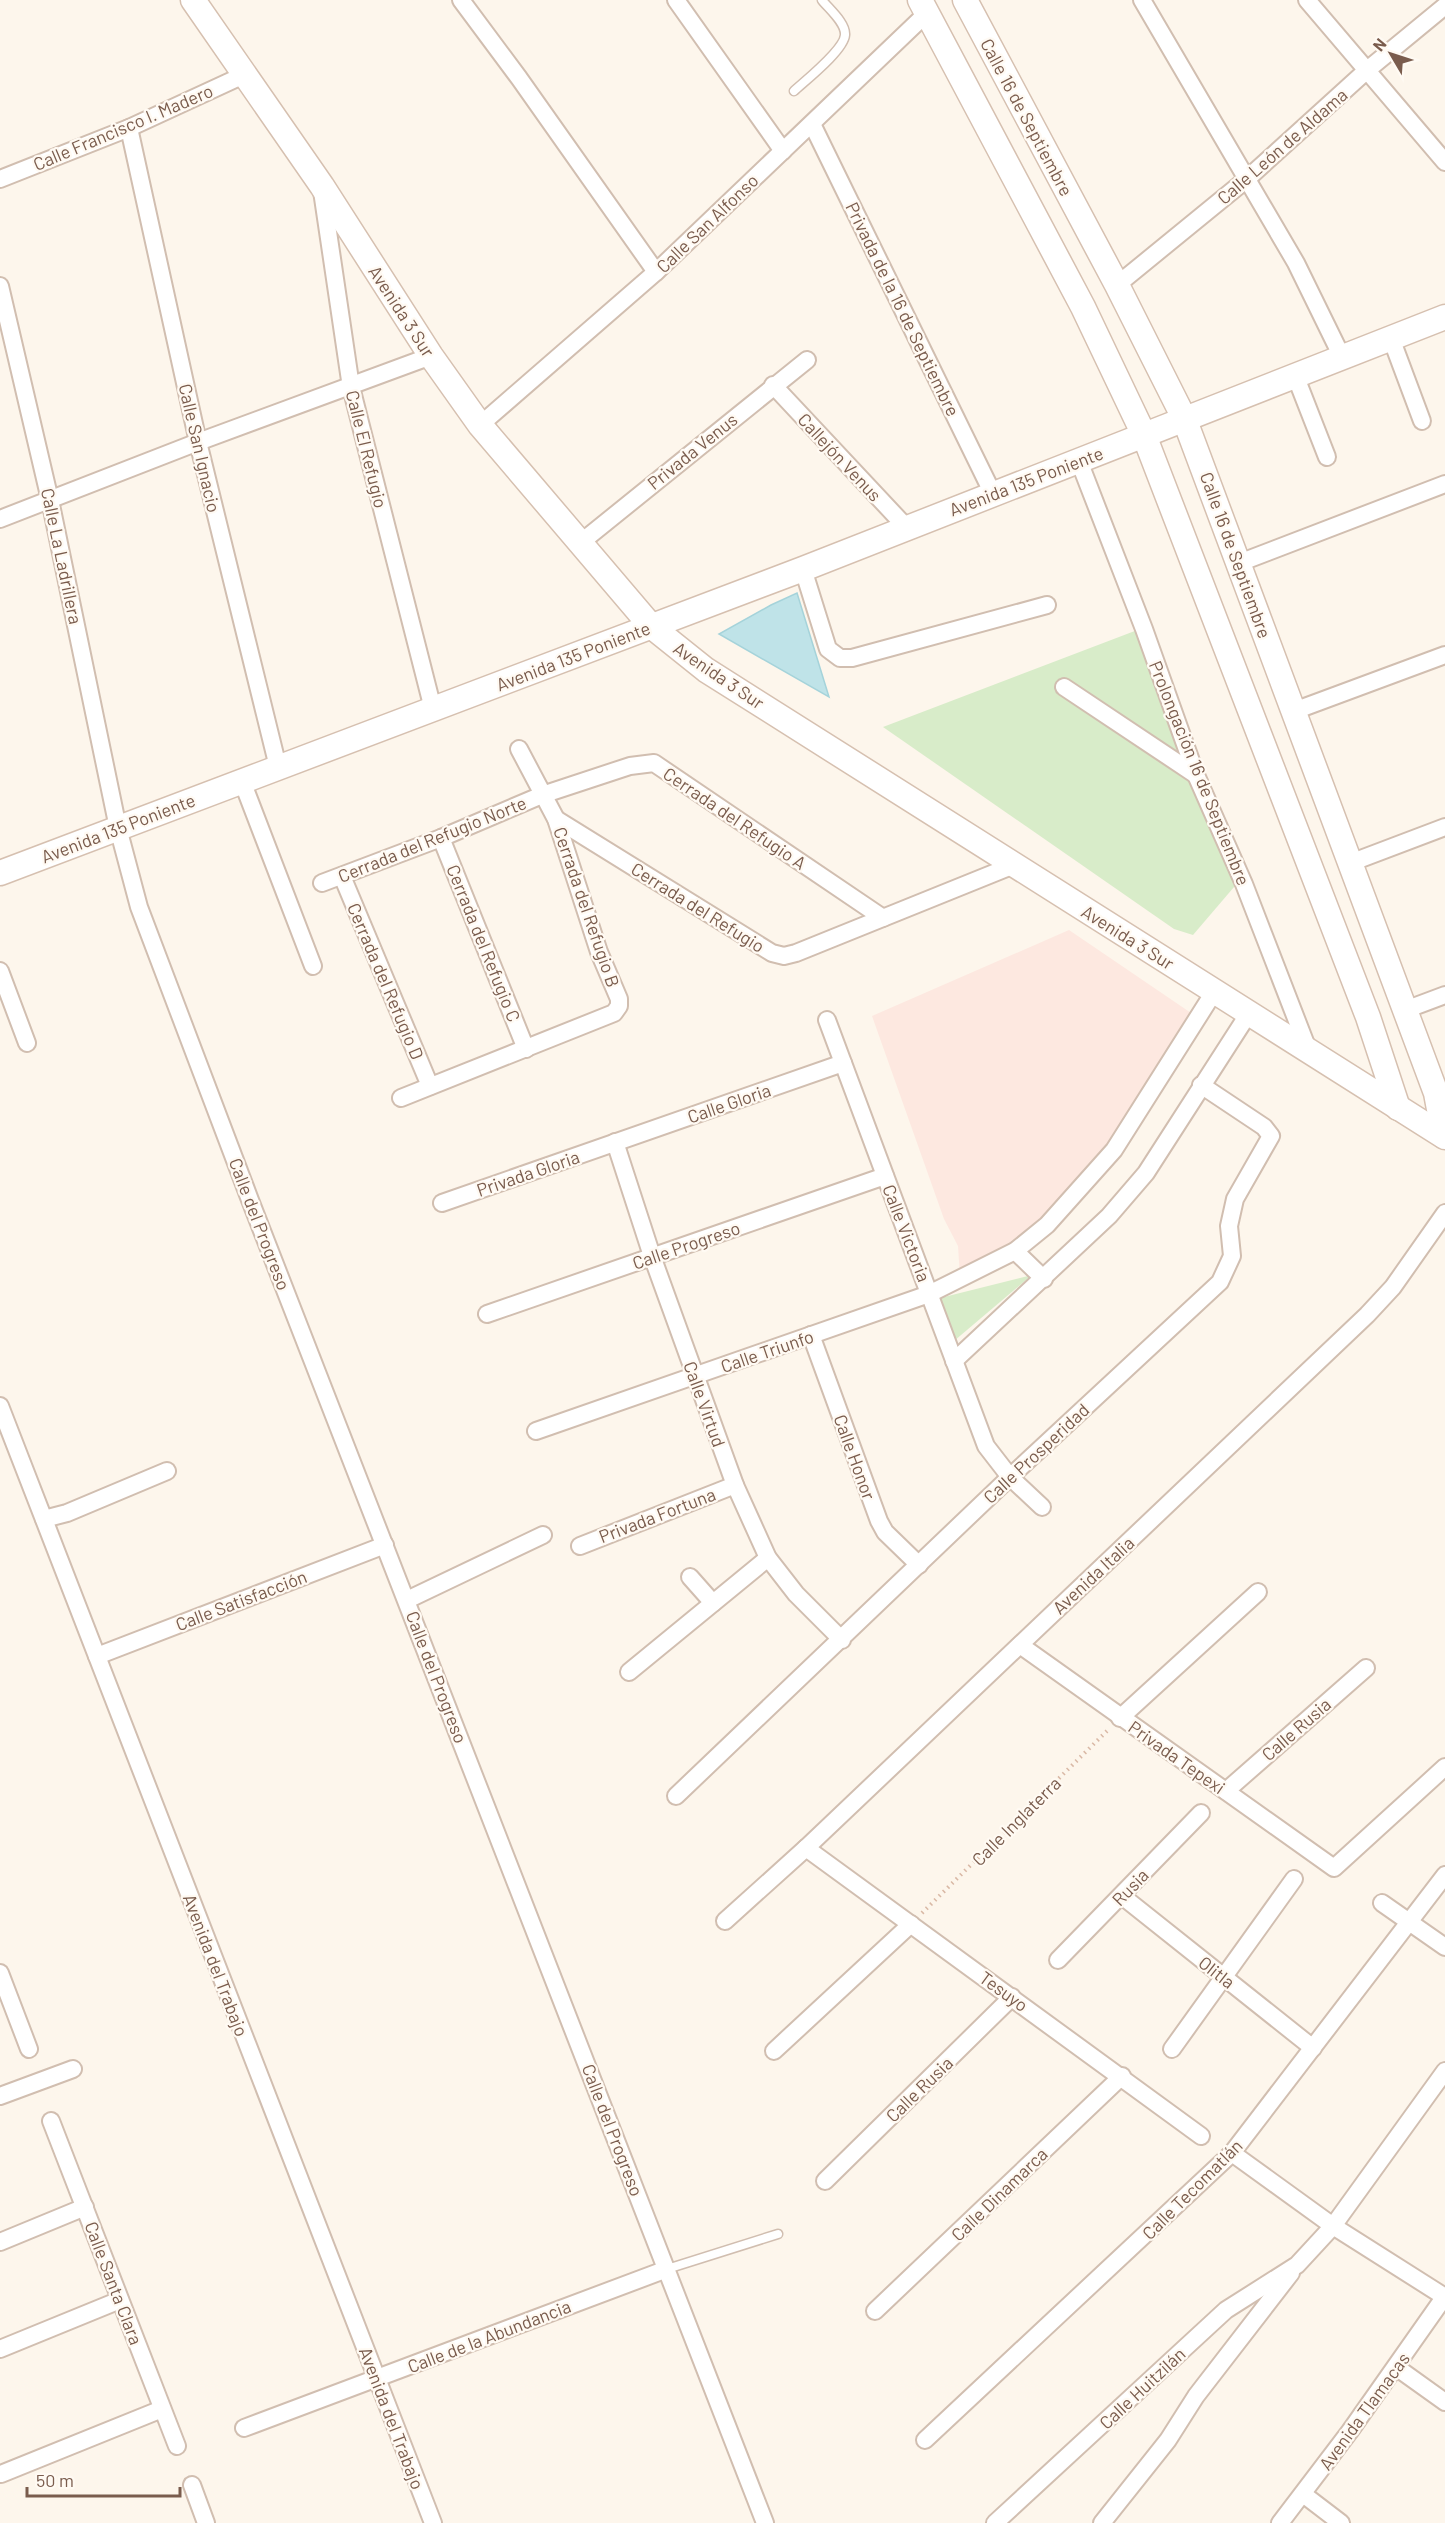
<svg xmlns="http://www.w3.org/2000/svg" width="1445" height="2523" viewBox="0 0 1445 2523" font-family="Barlow,sans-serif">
	<rect width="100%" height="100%" fill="#fdf6ec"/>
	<path fill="#fde8e0" d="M1069,930L1197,1017L1062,1210L960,1277L958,1246L944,1219L872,1016Z"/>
	<g fill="#d8ecc9">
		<path d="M1140,629L1240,880L1193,935L1174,929L883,727Z"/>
		<path d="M1032,1275L954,1341L940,1298Z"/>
	</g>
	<path fill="#bfe3e8" stroke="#a5d3da" stroke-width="1.5" d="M797,593L829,697L719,634L771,605Z"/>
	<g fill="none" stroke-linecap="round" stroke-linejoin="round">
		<defs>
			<g id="lane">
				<path d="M794,91C806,80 844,50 845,35C846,23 829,9 822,0"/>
				<path d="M667,2269L778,2234"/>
			</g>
			<g id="street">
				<path d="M461,0L519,78L656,272"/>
				<path d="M676,0L783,151"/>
				<path d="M1142,0L1296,263L1342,357"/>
				<path d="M1307,0L1445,162"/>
				<path d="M812,124L993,494"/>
				<path d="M129,128L198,442L278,767"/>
				<path d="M0,179L129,128L246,74"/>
				<path d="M322,191L351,387L433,709"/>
				<path d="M1117,285L1248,178L1366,71L1445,6"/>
				<path d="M0,286L50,500L118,828L139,907L250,1200L765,2523"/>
				<path d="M1391,338L1422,421"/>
				<path d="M1295,375L1327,457"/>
				<path d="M773,385L907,528"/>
				<path d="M480,425L656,272L927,13"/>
				<path d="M1079,461L1144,629L1196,775L1244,884L1309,1052"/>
				<path d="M0,519L198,442L431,356"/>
				<path d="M579,544L807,360"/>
				<path d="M1239,563L1445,484"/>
				<path d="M803,569L828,649L840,658H852L1047,605"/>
				<path d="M1064,687L1196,775"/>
				<path d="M1294,711L1445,655"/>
				<path d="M242,781L313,966"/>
				<path d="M556,819L772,953L784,956L796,953L1014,865"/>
				<path d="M441,838L526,1049"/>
				<path d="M1350,863L1445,827"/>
				<path d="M342,876L430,1086"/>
				<path d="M322,883L441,838L542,795L630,766L654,763L883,918"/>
				<path d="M0,971L27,1043"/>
				<path d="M1405,1010L1445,995"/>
				<path d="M827,1020L986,1446L1010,1477L1042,1507"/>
				<path d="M401,1098L614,1013L619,1006V999L599,952L556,819L519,749"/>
				<path d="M615,1142L652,1256L735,1485L768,1558L796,1594L842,1640"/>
				<path d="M442,1203L843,1063"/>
				<path d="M1015,1251L1044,1279"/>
				<path d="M487,1314L885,1176"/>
				<path d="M811,1335L879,1521L885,1532L919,1565"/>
				<path d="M954,1361L1109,1216L1146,1173L1249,1013"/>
				<path d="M0,1406L433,2523"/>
				<path d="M536,1431L929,1294L1015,1251L1047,1225L1114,1150L1214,992"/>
				<path d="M44,1519L67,1513L167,1471"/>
				<path d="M580,1546L735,1485"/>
				<path d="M690,1577L713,1603"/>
				<path d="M407,1600L543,1535"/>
				<path d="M1020,1645L1334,1868L1445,1767"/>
				<path d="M97,1656L385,1545"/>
				<path d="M629,1672L768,1558"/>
				<path d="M1120,1718L1258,1592"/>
				<path d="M1226,1791L1366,1668"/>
				<path d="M676,1796L1010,1477L1220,1282L1232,1256L1229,1226L1235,1199L1271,1136L1264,1127L1201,1085"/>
				<path d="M806,1848L1201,2136"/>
				<path d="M1122,1896L1313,2048"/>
				<path d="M1382,1903L1445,1947"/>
				<path d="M725,1921L806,1848L1367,1315L1393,1287L1445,1213"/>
				<path d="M1058,1960L1201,1813"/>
				<path d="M0,1973L29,2049"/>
				<path d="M1172,2049L1294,1879"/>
				<path d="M774,2051L911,1924"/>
				<path d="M0,2096L73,2069"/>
				<path d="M51,2121L177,2446"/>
				<path d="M1232,2153L1333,2226L1445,2297"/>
				<path d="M825,2181L1012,1997"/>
				<path d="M0,2242L85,2207"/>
				<path d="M875,2311L1122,2076"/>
				<path d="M0,2349L120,2300"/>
				<path d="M1396,2367L1445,2402"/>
				<path d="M244,2428L667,2269"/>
				<path d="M925,2440L1232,2153L1445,1875"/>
				<path d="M1,2474L162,2409"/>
				<path d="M192,2485L206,2523"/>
				<path d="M1303,2494L1341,2523"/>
				<path d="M995,2523L1226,2310L1297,2265L1333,2226L1445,2071"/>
				<path d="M1102,2523L1168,2440L1196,2396L1291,2273"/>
				<path d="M1280,2523L1350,2431L1445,2296"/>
			</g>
			<g id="secondary">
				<path d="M193,0L322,186L431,356L480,425L651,626L706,670L1445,1137"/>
				<path d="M920,0L1083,307L1144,435L1368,1017L1398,1108"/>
				<path d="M965,0L1117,285L1184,418L1436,1093L1444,1136"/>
				<path d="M0,873L803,569L1445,317"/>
			</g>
		</defs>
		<use href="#lane" stroke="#d1beb0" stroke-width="11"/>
		<use href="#street" stroke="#d1beb0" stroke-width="20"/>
		<use href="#secondary" stroke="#d6c0b0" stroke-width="27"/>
		<path stroke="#d9b8a5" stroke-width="4" stroke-dasharray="1.5 4.5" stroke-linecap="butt" d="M922,1913L1109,1729"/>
		<use href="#lane" stroke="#fff" stroke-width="8"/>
		<use href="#street" stroke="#fff" stroke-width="16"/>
		<use href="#secondary" stroke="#fff" stroke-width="24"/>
	</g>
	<g text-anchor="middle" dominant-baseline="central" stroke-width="4.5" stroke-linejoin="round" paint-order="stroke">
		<g font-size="18" fill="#7a5c4d" stroke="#fffaf3">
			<text transform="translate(1027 117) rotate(62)">Calle 16 de Septiembre</text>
			<text transform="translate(123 127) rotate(-23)">Calle Francisco I. Madero</text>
			<text transform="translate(1282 146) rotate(-41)">Calle León de Aldama</text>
			<text transform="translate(707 223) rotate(-44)">Calle San Alfonso</text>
			<text transform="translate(903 309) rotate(64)">Privada de la 16 de Septiembre</text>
			<text transform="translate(402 311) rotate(57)">Avenida 3 Sur</text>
			<text transform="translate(200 448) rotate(77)">Calle San Ignacio</text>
			<text transform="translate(367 449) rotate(76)">Calle El Refugio</text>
			<text transform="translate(692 451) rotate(-39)">Privada Venus</text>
			<text transform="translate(840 457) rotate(47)">Callejón Venus</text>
			<text transform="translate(1026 481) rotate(-21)">Avenida 135 Poniente</text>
			<text transform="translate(1236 555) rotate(70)">Calle 16 de Septiembre</text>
			<text transform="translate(62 556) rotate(78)">Calle La Ladrillera</text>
			<text transform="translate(573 656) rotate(-21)">Avenida 135 Poniente</text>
			<text transform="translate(719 675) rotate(34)">Avenida 3 Sur</text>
			<text transform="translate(1200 773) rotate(68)">Prolongación 16 de Septiembre</text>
			<text transform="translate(735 818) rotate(34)">Cerrada del Refugio A</text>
			<text transform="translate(118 828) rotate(-21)">Avenida 135 Poniente</text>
			<text transform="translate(432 839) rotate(-22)">Cerrada del Refugio Norte</text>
			<text transform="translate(587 907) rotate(71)">Cerrada del Refugio B</text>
			<text transform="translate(698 907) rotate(32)">Cerrada del Refugio</text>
			<text transform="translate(1128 937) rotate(32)">Avenida 3 Sur</text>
			<text transform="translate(484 943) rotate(68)">Cerrada del Refugio C</text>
			<text transform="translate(386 981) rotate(67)">Cerrada del Refugio D</text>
			<text transform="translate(729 1103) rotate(-19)">Calle Gloria</text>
			<text transform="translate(528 1173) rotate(-19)">Privada Gloria</text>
			<text transform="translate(260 1224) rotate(69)">Calle del Progreso</text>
			<text transform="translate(907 1233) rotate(69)">Calle Victoria</text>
			<text transform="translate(686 1245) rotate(-19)">Calle Progreso</text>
			<text transform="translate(767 1351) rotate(-19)">Calle Triunfo</text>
			<text transform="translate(705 1404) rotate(70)">Calle Virtud</text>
			<text transform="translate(1036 1453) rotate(-43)">Calle Prosperidad</text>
			<text transform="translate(855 1457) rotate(70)">Calle Honor</text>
			<text transform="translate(657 1515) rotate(-21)">Privada Fortuna</text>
			<text transform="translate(1093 1575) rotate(-43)">Avenida Italia</text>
			<text transform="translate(241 1600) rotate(-21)">Calle Satisfacción</text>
			<text transform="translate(437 1677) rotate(69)">Calle del Progreso</text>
			<text transform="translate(1296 1729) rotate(-41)">Calle Rusia</text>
			<text transform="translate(1177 1757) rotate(35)">Privada Tepexi</text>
			<text transform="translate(1016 1821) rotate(-45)">Calle Inglaterra</text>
			<text transform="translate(1130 1887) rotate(-46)">Rusia</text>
			<text transform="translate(216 1965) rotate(69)">Avenida del Trabajo</text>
			<text transform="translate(1217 1972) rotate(38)">Olitla</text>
			<text transform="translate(1004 1991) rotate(36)">Tesuyo</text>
			<text transform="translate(919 2089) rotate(-44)">Calle Rusia</text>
			<text transform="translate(613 2130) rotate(69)">Calle del Progreso</text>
			<text transform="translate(1192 2189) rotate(-45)">Calle Tecomatlán</text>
			<text transform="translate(999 2194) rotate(-44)">Calle Dinamarca</text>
			<text transform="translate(114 2283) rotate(69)">Calle Santa Clara</text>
			<text transform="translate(489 2336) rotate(-21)">Calle de la Abundancia</text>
			<text transform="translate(1142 2388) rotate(-43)">Calle Huitzilán</text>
			<text transform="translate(1364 2411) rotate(-54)">Avenida Tlamacas</text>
			<text transform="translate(392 2418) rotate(69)">Avenida del Trabajo</text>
		</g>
	</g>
	<g transform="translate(1391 54) rotate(309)" stroke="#fffaf3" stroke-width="4.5" paint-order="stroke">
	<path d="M0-4.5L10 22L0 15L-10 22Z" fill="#7a5c4d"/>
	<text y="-9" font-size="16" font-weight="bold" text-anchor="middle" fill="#7a5c4d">N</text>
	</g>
	<path d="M27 2487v9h153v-9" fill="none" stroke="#7a5c4d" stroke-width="3"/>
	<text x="36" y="2487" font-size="18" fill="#7a5c4d" stroke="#fffaf3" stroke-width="4.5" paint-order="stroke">50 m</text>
</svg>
